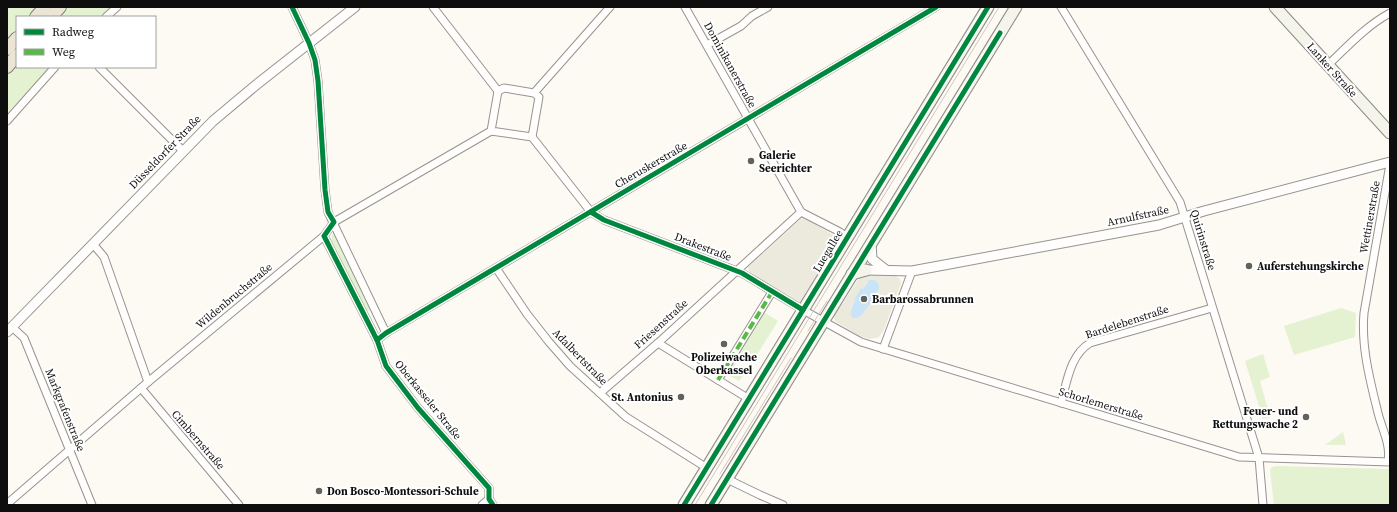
<svg xmlns="http://www.w3.org/2000/svg" width="1397" height="512" viewBox="0 0 1397 512" font-family="'Source Serif 4',serif">
	<rect width="100%" height="100%" fill="#fcfaf2"/>
	<g fill="#e4f2d2">
		<path d="M7,7H113L103,17H17V67H52L7,113Z"/>
		<path d="M333,233H336L372,309L367,311L331,239Z"/>
		<path d="M1341,308L1356,313L1355,337L1294,355L1284,326Z"/>
		<path d="M762,311L778,321L752,363L736,353Z"/>
		<path d="M1263,354L1270,377L1260,381L1270,417L1263,419L1245,361Z"/>
		<path d="M734,360L737,361L733,368L744,374L739,381L725,373Z"/>
		<path d="M1343,432L1346,445H1325Z"/>
		<path d="M1276,466L1390,469V505H1274L1270,470L1272,467Z"/>
	</g>
	<g fill="#ece9dd" fill-rule="evenodd">
		<path d="M802,218H805L835,236L837,240L800,303L750,273L748,269L749,266Z"/>
		<path d="M864,273L893,274L900,279L901,283L884,330L879,337L875,338L869,339L858,335L835,321L833,316L838,308L843,303L857,281ZM867,282L879,287L862,315L859,317H855L853,316L851,308L855,301L854,300L861,288L863,289Z"/>
	</g>
	<path fill="#c8e4f6" d="M869,280H875L879,285V289L874,296L875,297L861,316C847,323 850,309 855,301L854,300L861,288L863,289Z"/>
	<g fill="none" stroke-linecap="round" stroke-linejoin="round">
		<defs>
			<g id="minor">
				<path d="M292,7L309,43L315,60L318,81L325,190L328,212L386,333"/>
				<path d="M433,7L498,91"/>
				<path d="M685,7L801,212L840,232L844,235L846,240"/>
				<path d="M1061,7L1180,202L1259,458L1263,505"/>
				<path d="M106,17L117,7"/>
				<path d="M707,45L741,26L752,16L768,7"/>
				<path d="M1328,65C1347,47 1366,26 1390,13"/>
				<path d="M99,67L183,151"/>
				<path d="M504,88L534,93L539,97L532,137L491,131L498,91Z"/>
				<path d="M534,93L610,7"/>
				<path d="M7,121L55,67"/>
				<path d="M532,137L591,212L604,220L742,273L803,310L861,342L1239,457L1390,462"/>
				<path d="M324,236L377,340L386,366L418,408L489,488V499L493,505"/>
				<path d="M93,244L104,257L148,382"/>
				<path d="M496,268L527,314L549,342L570,366L626,417L707,468"/>
				<path d="M12,327L24,338L92,505"/>
				<path d="M377,340L386,333L936,7"/>
				<path d="M658,343L749,399"/>
				<path d="M883,349L912,271"/>
				<path d="M718,380L772,292"/>
				<path d="M141,388L239,505"/>
				<path d="M600,393L658,343L801,212"/>
				<path d="M1061,403C1067,382 1070,355 1090,343L1212,308"/>
				<path d="M1388,461C1391,445 1382,429 1378,413C1370,380 1361,347 1364,313L1390,164"/>
				<path d="M727,479L760,495L783,505"/>
				<path d="M7,504L148,382L324,236L334,222L491,131"/>
				<path d="M482,505L489,499"/>
			</g>
			<g id="tertiary">
				<path d="M871,243L872,259L886,270"/>
				<path d="M866,270L912,271L1159,225L1204,211L1390,162"/>
				<path d="M7,332L213,121L256,85L355,7"/>
			</g>
			<g id="secondary">
				<path d="M1275,7L1390,133"/>
				<path d="M852,274L866,270"/>
				<path d="M684,505L988,7"/>
				<path d="M711,505L1016,7"/>
			</g>
			<g id="trunk">
				<path d="M36,17L45,7"/>
				<path d="M51,17L60,7"/>
				<path d="M7,49L17,38"/>
				<path d="M7,67L17,55"/>
			</g>
		</defs>
		<use href="#minor" stroke="#959491" stroke-width="9"/>
		<use href="#tertiary" stroke="#959491" stroke-width="11"/>
		<use href="#secondary" stroke="#8c8b87" stroke-width="13"/>
		<use href="#trunk" stroke="#82827e" stroke-width="14"/>
		<use href="#minor" stroke="#fffefd" stroke-width="7"/>
		<use href="#tertiary" stroke="#fffefd" stroke-width="9"/>
		<use href="#secondary" stroke="#f5f4ea" stroke-width="11"/>
		<use href="#trunk" stroke="#ece4d6" stroke-width="12"/>
		<g stroke="#d8c4c3" stroke-width="1">
			<path d="M808,331L827,301"/>
			<path d="M720,474L791,358"/>
			<path d="M695,505L999,7"/>
		</g>
		<path stroke="#58b947" stroke-width="4" stroke-dasharray="8 4" stroke-linecap="butt" d="M718,380L772,292"/>
		<defs>
			<g id="cycleway">
				<path d="M292,7L309,43L315,60L318,81L325,190L328,212L334,222L324,236L377,340L386,366L418,408L489,488V499L493,505"/>
				<path d="M591,212L604,220L742,273L803,310"/>
				<path d="M377,340L386,333L936,7"/>
				<path d="M684,505L988,7"/>
				<path d="M711,505L1000,33"/>
			</g>
		</defs>
		<use href="#cycleway" stroke="#fff" stroke-width="8"/>
		<use href="#cycleway" stroke="#00873e" stroke-width="5"/>
	</g>
	<g fill="#61615e" stroke="#fff" stroke-width="1.5">
		<circle cx="751" cy="161" r="4"/>
		<circle cx="1249" cy="266" r="4"/>
		<circle cx="864" cy="299" r="4"/>
		<circle cx="724" cy="344" r="4"/>
		<circle cx="681" cy="397" r="4"/>
		<circle cx="1306" cy="417" r="4"/>
		<circle cx="319" cy="491" r="4"/>
	</g>
	<g text-anchor="middle" dominant-baseline="central" stroke-width="4" stroke-linejoin="round" paint-order="stroke">
		<g font-size="11" fill="#0e0e0e" stroke="#fff">
			<text transform="translate(730 65) rotate(61)">Dominikanerstraße</text>
			<text transform="translate(1332 70) rotate(48)">Lanker Straße</text>
			<text transform="translate(165 152) rotate(-46)">Düsseldorfer Straße</text>
			<text transform="translate(651 165) rotate(-30)">Cheruskerstraße</text>
			<text transform="translate(1138 216) rotate(-12)">Arnulfstraße</text>
			<text transform="translate(1370 217) rotate(-80)">Wettinerstraße</text>
			<text transform="translate(1203 240) rotate(73)">Quirinstraße</text>
			<text transform="translate(703 247) rotate(21)">Drakestraße</text>
			<text transform="translate(828 251) rotate(-59)">Luegallee</text>
			<text transform="translate(234 296) rotate(-40)">Wildenbruchstraße</text>
			<text transform="translate(1127 322) rotate(-18)">Bardelebenstraße</text>
			<text transform="translate(661 324) rotate(-42)">Friesenstraße</text>
			<text transform="translate(580 357) rotate(46)">Adalbertstraße</text>
			<text transform="translate(428 400) rotate(51)">Oberkasseler Straße</text>
			<text transform="translate(1101 404) rotate(17)">Schorlemerstraße</text>
			<text transform="translate(65 410) rotate(68)">Markgrafenstraße</text>
			<text transform="translate(198 440) rotate(49)">Cimbernstraße</text>
		</g>
		<g font-size="11" font-weight="bold" fill="#0e0e0e" stroke="#fff" text-anchor="start">
			<text x="759" y="155">Galerie<tspan x="759" dy="13">Seerichter</tspan></text>
			<text x="1257" y="266">Auferstehungskirche</text>
			<text x="872" y="299">Barbarossabrunnen</text>
			<text x="724" y="357" text-anchor="middle">Polizeiwache<tspan x="724" dy="13">Oberkassel</tspan></text>
			<text x="673" y="397" text-anchor="end">St. Antonius</text>
			<text x="1298" y="411" text-anchor="end">Feuer- und<tspan x="1298" dy="13">Rettungswache 2</tspan></text>
			<text x="327" y="491">Don Bosco-Montessori-Schule</text>
		</g>
	</g>
	<rect width="1397" height="512" fill="none" stroke="#0e0e0e" stroke-width="16"/>
	<rect x="16" y="16" width="140" height="52" fill="#ffffff" stroke="#9f9f9f"/>
	<rect x="24" y="29" width="20" height="6" fill="#00873e" stroke="#9f9f9f"/>
	<text x="52" y="36" font-size="12" fill="#0e0e0e">Radweg</text>
	<rect x="24" y="49" width="20" height="6" fill="#58b947" stroke="#9f9f9f"/>
	<text x="52" y="56" font-size="12" fill="#0e0e0e">Weg</text>
</svg>
